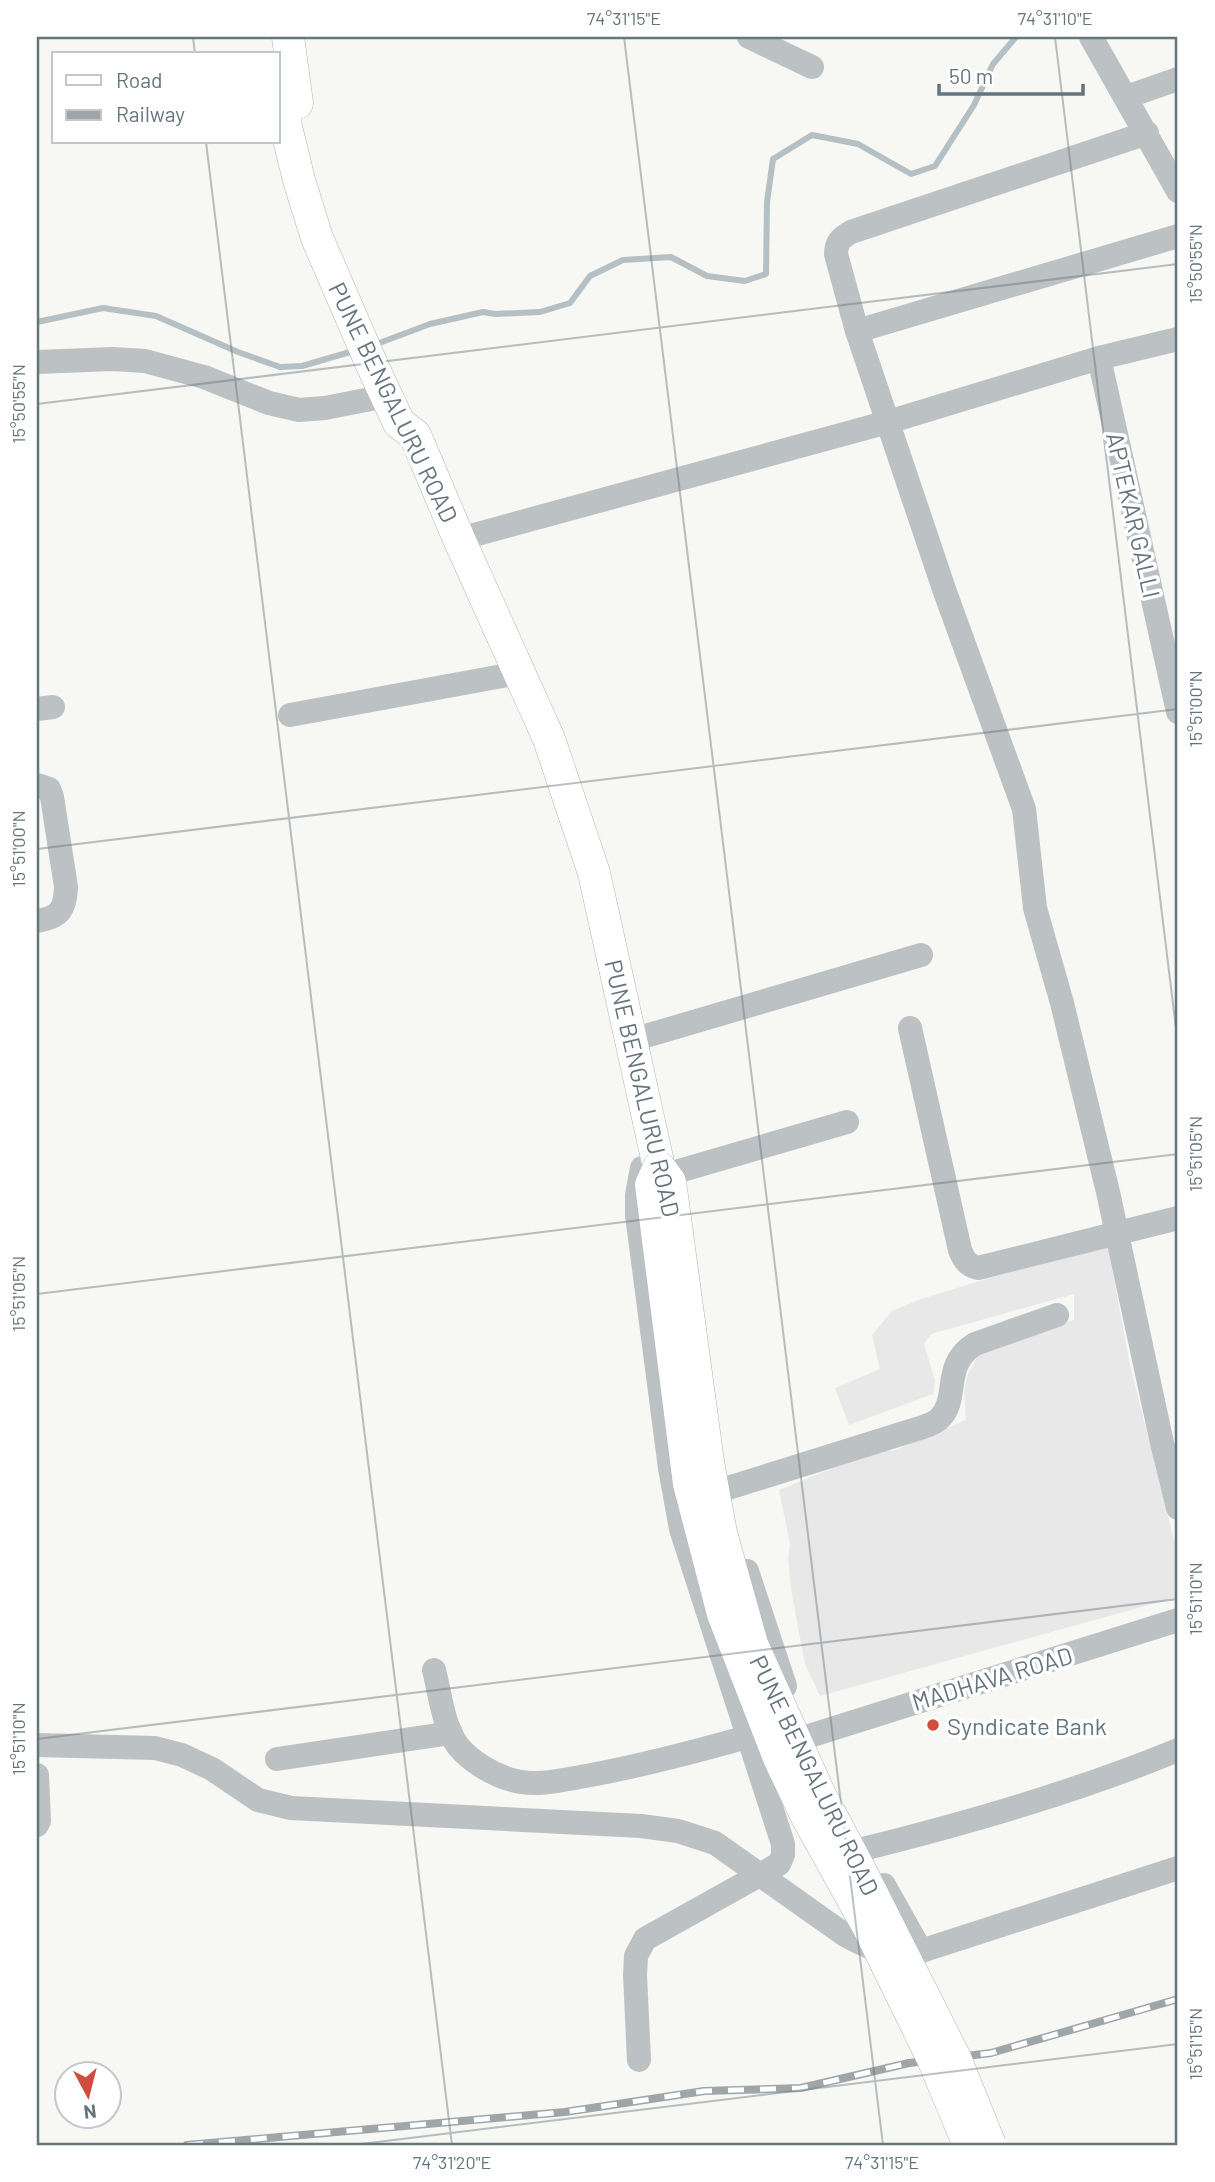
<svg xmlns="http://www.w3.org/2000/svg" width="1215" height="2182" viewBox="0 0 1215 2182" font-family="Barlow,sans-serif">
	<rect width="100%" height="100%" fill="#f7f7f4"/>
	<path fill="#e8e8e8" d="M1107,1242L1130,1365L1178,1556V1597L820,1696L805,1664L792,1595L788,1559L790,1544L779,1490L875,1451H893L966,1420L964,1391L968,1374L977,1357L992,1344L1074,1320V1294L931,1334L924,1344L935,1380L933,1394L849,1425L835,1388L880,1369L872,1335L892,1311L921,1299Z"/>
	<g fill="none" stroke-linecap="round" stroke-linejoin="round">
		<g stroke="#b4c0c3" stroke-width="6">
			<path d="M37,322L103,308L156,316L238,352L280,367L302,366L357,350"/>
			<path d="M374,345L430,324L483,312L495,314L540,312L570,303L590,276L623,260L671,257L707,276L745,281L766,274L767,202L773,159L812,135L858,144L911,174L935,166L974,105L993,64L1016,37"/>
		</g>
		<defs>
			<g id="major">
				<path d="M288,37L297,103"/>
				<path d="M278,78L286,127L299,180L317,238L372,365L399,423L415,435L459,539L549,739L594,873L659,1167"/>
			</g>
		</defs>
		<use href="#major" stroke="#b0b6b8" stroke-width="33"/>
		<g stroke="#bcc1c4" stroke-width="24">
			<path d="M749,37L812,67"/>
			<path d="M1091,37L1178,191"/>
			<path d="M1126,97L1178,79"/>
			<path d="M1147,133L851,232C841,238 836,242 836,254L857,331L945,592L1024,809L1035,908L1062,1003L1108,1192L1162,1443L1178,1508"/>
			<path d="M857,331L1178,236"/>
			<path d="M1099,358L1178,712"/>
			<path d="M37,362L113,359L145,361L204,377L269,403L299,410L325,408L386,396"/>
			<path d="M459,539L888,422L1099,358L1178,339"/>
			<path d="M37,709L53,707"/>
			<path d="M290,715L519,673"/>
			<path d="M37,785L49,789L52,797L66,887C65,910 60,917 37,921"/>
			<path d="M910,1028L960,1250C964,1260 967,1265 978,1268L1178,1218"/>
			<path d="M632,1040L921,955"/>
			<path d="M679,1171L847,1122"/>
			<path d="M728,1488L920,1428C926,1426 936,1423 940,1418C960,1398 941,1365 975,1344L1057,1315"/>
			<path d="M747,1571L785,1686"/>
			<path d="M434,1670C440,1693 443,1726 458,1746C470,1761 493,1775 512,1780C535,1787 562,1780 586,1776C640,1766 694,1752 747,1737"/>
			<path d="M806,1737L1178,1620"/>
			<path d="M37,1745L155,1748L182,1755L212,1769L258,1800L291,1808L641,1826L678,1831L715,1843L845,1935C874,1951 888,1956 921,1951L1178,1868"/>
			<path d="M277,1759L451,1733"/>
			<path d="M37,1775L39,1821L37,1825"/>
			<path d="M863,1849C971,1822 1075,1792 1178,1750"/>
			<path d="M884,1885L921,1951"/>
			<path d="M639,2060L635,1975L636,1956L645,1939L779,1864L783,1855V1844L681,1529L670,1468L637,1215V1195L642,1168"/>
		</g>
		<use href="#major" stroke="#fff" stroke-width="32"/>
		<defs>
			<path id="rail" d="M187,2145L565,2112L704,2091L801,2088L909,2063L991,2053L1178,1999"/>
		</defs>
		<use href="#rail" stroke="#9fa6aa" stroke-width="8"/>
		<use href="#rail" stroke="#fff" stroke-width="5" stroke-dasharray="16" stroke-linecap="butt"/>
		<defs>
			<path id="major-bridge" d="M969,2145L933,2059L870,1930L807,1817L779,1758L723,1614L689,1484L651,1185L659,1167L670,1182L708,1462L721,1533L752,1644L819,1793L859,1868L955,2058L990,2145"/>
		</defs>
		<use href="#major-bridge" stroke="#b0b6b8" stroke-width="33" stroke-linecap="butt"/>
		<use href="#major-bridge" stroke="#fff" stroke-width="32"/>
	</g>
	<path fill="none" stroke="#65757c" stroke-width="2" stroke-opacity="0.45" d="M193,37L195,54M624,37L883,2145M1055,37L1178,1045M206,142L452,2145M37,404L1178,264M37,849L1178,709M37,1294L1178,1154M37,1739L1178,1599M353,2145L1178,2044"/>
	<circle fill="#cf4d3c" stroke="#fff" stroke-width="2.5" cx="933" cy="1725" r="7"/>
	<g text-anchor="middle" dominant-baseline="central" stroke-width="7" stroke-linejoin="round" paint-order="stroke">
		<g font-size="24" fill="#65757c" stroke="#fff">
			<text transform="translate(394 402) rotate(64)">PUNE BENGALURU ROAD</text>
			<text transform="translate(1134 515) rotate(77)">APTEKAR GALLI</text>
			<text transform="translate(643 1088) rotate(77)">PUNE BENGALURU ROAD</text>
			<text transform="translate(992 1678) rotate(-17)">MADHAVA ROAD</text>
			<text transform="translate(815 1775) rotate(64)">PUNE BENGALURU ROAD</text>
		</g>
		<g font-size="24" fill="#65757c" stroke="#fff" text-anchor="start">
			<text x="947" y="1725">Syndicate Bank</text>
		</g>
	</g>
	<rect width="1215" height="2182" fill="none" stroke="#ffffff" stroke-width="77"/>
	<rect x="52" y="52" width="228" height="91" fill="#ffffff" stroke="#c1c8cb" stroke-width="2"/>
	<rect x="66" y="75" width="35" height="10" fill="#ffffff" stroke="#c1c8cb" stroke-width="2"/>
	<text x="116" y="88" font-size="21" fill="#65757c">Road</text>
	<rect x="66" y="110" width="35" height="10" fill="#9fa6aa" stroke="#c1c8cb" stroke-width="2"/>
	<text x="116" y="122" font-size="21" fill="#65757c">Railway</text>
	<g transform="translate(88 2095) rotate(173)"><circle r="33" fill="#ffffff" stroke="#c1c8cb" stroke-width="2"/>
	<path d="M0-5L12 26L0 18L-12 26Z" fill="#cf4d3c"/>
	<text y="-10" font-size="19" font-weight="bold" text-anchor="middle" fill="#65757c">N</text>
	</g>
	<path d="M939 84v10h144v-10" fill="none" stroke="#65757c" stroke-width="3.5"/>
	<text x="949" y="84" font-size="21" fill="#65757c" stroke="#ffffff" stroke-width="5" paint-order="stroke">50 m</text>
	<rect x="38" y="38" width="1138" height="2106" fill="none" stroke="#65757c" stroke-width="2.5"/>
	<g font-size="18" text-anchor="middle" fill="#65757c">
		<text x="624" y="25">74°31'15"E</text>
		<text x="1055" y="25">74°31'10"E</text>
		<text transform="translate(1196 264) rotate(-90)" y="6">15°50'55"N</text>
		<text transform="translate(19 404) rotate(-90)" y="6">15°50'55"N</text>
		<text transform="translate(1196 709) rotate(-90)" y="6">15°51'00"N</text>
		<text transform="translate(19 849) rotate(-90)" y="6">15°51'00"N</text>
		<text transform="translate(1196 1154) rotate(-90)" y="6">15°51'05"N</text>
		<text transform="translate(19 1294) rotate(-90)" y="6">15°51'05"N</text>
		<text transform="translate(1196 1599) rotate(-90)" y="6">15°51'10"N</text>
		<text transform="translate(19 1739) rotate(-90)" y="6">15°51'10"N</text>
		<text transform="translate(1196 2044) rotate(-90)" y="6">15°51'15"N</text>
		<text x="452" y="2169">74°31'20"E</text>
		<text x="882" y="2169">74°31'15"E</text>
	</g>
</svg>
